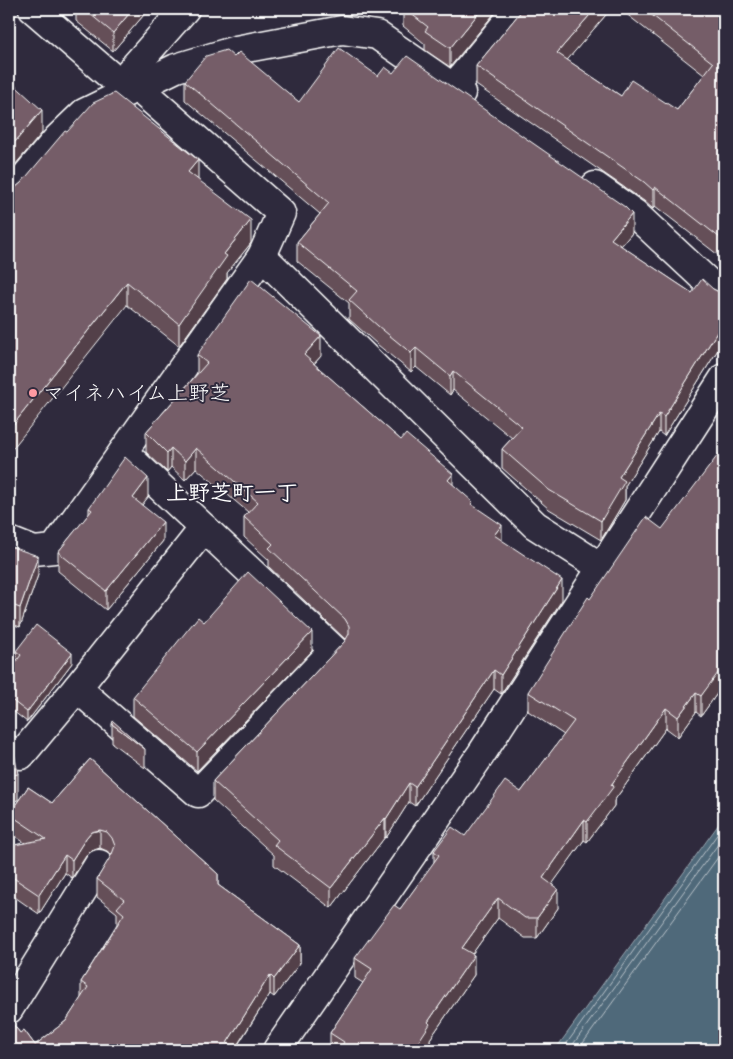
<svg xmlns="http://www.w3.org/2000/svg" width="733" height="1059" viewBox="0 0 733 1059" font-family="Caveat,'Klee One',sans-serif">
	<rect width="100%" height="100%" fill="#2f2a3d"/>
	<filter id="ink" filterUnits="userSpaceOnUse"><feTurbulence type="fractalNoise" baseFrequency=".02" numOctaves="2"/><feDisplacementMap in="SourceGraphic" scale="10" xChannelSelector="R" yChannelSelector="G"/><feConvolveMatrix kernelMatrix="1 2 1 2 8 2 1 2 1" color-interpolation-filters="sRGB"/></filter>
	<g filter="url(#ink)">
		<path fill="#50697a" stroke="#96a5af" d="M724,817V1050H555Z"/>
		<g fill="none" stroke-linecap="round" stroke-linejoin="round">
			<g stroke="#b9c3ca" stroke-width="1">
				<path d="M562,1050L724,825"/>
				<path d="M569,1050L724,836"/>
				<path d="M578,1050L724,849"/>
			</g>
			<defs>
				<g id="minor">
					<path d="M33,9L128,91"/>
					<path d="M119,84L185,9"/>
					<path d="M137,87L281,213L262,256L535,525L601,567"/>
					<path d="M453,88L518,9"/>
					<path d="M595,186L635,214L724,297"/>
					<path d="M9,196L58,138L84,113L176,68L236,50L342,30L377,35L461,93"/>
					<path d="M9,541L34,551L54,549L262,256"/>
					<path d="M77,688L198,793L334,650L123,452"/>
					<path d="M9,750L21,755L77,688L204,528"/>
					<path d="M9,1009L99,864"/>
					<path d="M277,1050L482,753L724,378"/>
				</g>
			</defs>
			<use href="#minor" stroke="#fff" stroke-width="31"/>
			<use href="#minor" stroke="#2f2a3d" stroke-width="28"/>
		</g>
		<g fill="#655059" stroke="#fff">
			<path d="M76,9H149L113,51L76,21Z"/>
			<path d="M399,9H498L450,67L425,50V44L403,26V12Z"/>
			<path d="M523,9H611L567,60L621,96L677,110L704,75L620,9H724V276L722,274V258L655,206L653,209L644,201L476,85V66Z"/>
			<path d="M234,57L299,102L378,76L632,233L621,246L692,293L713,289L721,293H724V340L664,436L659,432L625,486V500L601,540L549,509L502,468V449L512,438L453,390L450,395L416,367L411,372L378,345L349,319V303L297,261V242L320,214L185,100V81Z"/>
			<path d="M67,132L198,180L251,243L227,273V279L179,346L127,305L15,188L21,183Z"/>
			<path d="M197,355L321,356L314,364L401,440L453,485L473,505L502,540L562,600L501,694L494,689L415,806L409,802L386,838L385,837L331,908L274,865V855L213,800V781L346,640L269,567V560L244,537V517L248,512L196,468L185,480L171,467L167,472L146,452V432L197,374Z"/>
			<path d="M148,497L142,505L163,541L106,610L58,571V552L89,514V508Z"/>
			<path d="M9,546L38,575L20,627L9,623Z"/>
			<path d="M204,622L312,651L197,771L133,716V697Z"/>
			<path d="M16,651L72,663L27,722L9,708V671L16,662Z"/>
			<path d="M721,685V688L701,716L696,712L678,737L666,728L614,801V806L587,842L584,840L552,884L558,908L537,938H525L498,918L472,954L474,975L430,1039V1043L426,1050H330V1033L363,983L355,978V958L400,909L434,863V851L465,836L521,792L564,735L528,711V692Z"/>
			<path d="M112,724L145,749V768L112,743Z"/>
			<path d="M9,740L18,774V800L9,802Z"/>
			<path d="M90,759L218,874V885L300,945V963L274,997L270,994L236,1048L239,1050H9V1019L20,1033L24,1030L35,1045L66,1021L81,998V982L117,924V913L97,897V879L112,855L107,851L100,848L91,851L86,856L72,878L65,873L39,914L9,893V846L25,843L9,832V814L28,787L52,803Z"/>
		</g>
		<g fill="#524149" stroke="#fff">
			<path d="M133,9H149L113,51V33Z"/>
			<path d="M482,9H498L450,67V48Z"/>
			<path d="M595,9H611L557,72V53Z"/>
			<path d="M42,110V133L9,172V149Z"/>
			<path d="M198,160V182L188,172Z"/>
			<path d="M655,187V206L653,209V190Z"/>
			<path d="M632,214V233L611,258V239Z"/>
			<path d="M251,220V243L227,273V279L179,346V324L224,254Z"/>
			<path d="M127,282V305L9,453V430Z"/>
			<path d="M724,321V340L664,436V417Z"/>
			<path d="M321,336V356L304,375V355Z"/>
			<path d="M416,348V367L411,372V353Z"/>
			<path d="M453,371V390L450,395V376Z"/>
			<path d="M659,414V432L625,486V500L601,540V521L619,477Z"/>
			<path d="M171,448V467L167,472V453Z"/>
			<path d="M196,448V468L185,480V461Z"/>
			<path d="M453,474V494L448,480Z"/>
			<path d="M148,478V497L133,517V498Z"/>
			<path d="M163,522V541L106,610V591Z"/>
			<path d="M502,525V544L494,535Z"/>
			<path d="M38,556V575L20,627V608Z"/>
			<path d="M562,580V600L501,694V675Z"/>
			<path d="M312,632V651L197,771V752Z"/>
			<path d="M72,653V663L27,722V712Z"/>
			<path d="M724,661V680L721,685V688L701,716V696Z"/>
			<path d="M494,670V689L415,806V787Z"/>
			<path d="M696,693V712L678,737V717Z"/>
			<path d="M666,708V728L614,801V806L587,842V822L611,785Z"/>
			<path d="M409,783V802L386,838V819Z"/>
			<path d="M385,818V837L331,908V888Z"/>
			<path d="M584,820V840L543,897V878Z"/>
			<path d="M100,830V848L91,851L86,856L72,878V860L86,838L91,832Z"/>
			<path d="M65,855V873L39,914V895Z"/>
			<path d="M558,889V908L537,938V918Z"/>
			<path d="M498,898V918L462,968V948Z"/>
			<path d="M300,945V963L274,997V979Z"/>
			<path d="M474,955V975L430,1039V1043L426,1050H413L428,1022Z"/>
			<path d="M270,975V994L234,1050L227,1043Z"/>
		</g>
		<g fill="#755d68" stroke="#fff">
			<path d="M84,9H133L113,33Z"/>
			<path d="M405,9H482L450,48L425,31L428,27Z"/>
			<path d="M523,9H595L557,53L621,96L631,80L677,110L713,63L644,9H724V241L655,187L653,190L644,182L476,66Z"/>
			<path d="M339,48L378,76L385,67L393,73L407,56L625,207L632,214L611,239L692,293L702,279L713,289L721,293H724V321L664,417L659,414L619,477L625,481L601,521L549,490L502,449L522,427L453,371L450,376L416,348L411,353L378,326L349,300L357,291L297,242L329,203L185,81L206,56L226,50L234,57L239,52L299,102Z"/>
			<path d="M10,81L42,110L9,149V82Z"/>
			<path d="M114,93L198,160L188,172L251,220L224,254L227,256L179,324L127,282L9,430V189L15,188L21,183L65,131L67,132L93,103Z"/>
			<path d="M251,279L321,336L304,355L401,440L406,434L453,474L448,480L473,502L471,504L502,525L494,535L562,580L501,675L494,670L415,787L409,783L386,819L385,818L331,888L274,845L278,840L213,781L345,641L349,634V626L345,619L269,548L273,544L244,517L258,502L196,448L185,461L171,448L167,453L146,432L207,363L197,355Z"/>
			<path d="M724,447V661L719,668L721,669L701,696L696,693L678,717L666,708L611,785L614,786L587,822L584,820L543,878L558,889L537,918H525L498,898L462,948L474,955L428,1022L430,1024L413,1050H339L344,1042L330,1033L372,969L355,958L394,905L400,909L439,855L434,851L452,827L465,836L505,781L521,792L574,721L528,692L588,597L590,599L646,517L662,529Z"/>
			<path d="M125,457L148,478L133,498L163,522L106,591L58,552L92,510L89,508Z"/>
			<path d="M9,546L38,556L20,608L9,604Z"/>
			<path d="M248,572L312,632L197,752L133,697L198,617L204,622Z"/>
			<path d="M36,625L72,653L27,712L9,698V671L21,655L16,651Z"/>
			<path d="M113,721L145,749L112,724Z"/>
			<path d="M9,740L12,742L18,774L9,776Z"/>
			<path d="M90,759L218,874V885L300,945L274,979L270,975L227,1043L239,1050H9V1019L20,1033L24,1030L35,1045L66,1021L88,987L81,982L124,914L117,908L124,900L97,879L112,854L115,846L112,838L107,832L100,830L91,832L86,838L72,860L65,855L39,895L9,875V846L46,839L9,814L28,787L52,803Z"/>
		</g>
	</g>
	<circle fill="#ff9aa2" stroke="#2f2a3d" stroke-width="2" cx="33" cy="393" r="5"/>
	<g text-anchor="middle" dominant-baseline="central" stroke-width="4" stroke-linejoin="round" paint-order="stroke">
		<g font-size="21" fill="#fff" stroke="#2f2a3d" text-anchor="start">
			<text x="43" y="393">マイネハイム上野芝</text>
		</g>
		<g font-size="22" font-weight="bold" fill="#fff" stroke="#2f2a3d">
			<text x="232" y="493">上野芝町一丁</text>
		</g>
	</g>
	<rect width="733" height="1059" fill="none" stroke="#2f2a3d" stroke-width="30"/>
	<rect x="15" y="15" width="703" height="1029" fill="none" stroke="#fff" stroke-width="2" filter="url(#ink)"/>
</svg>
